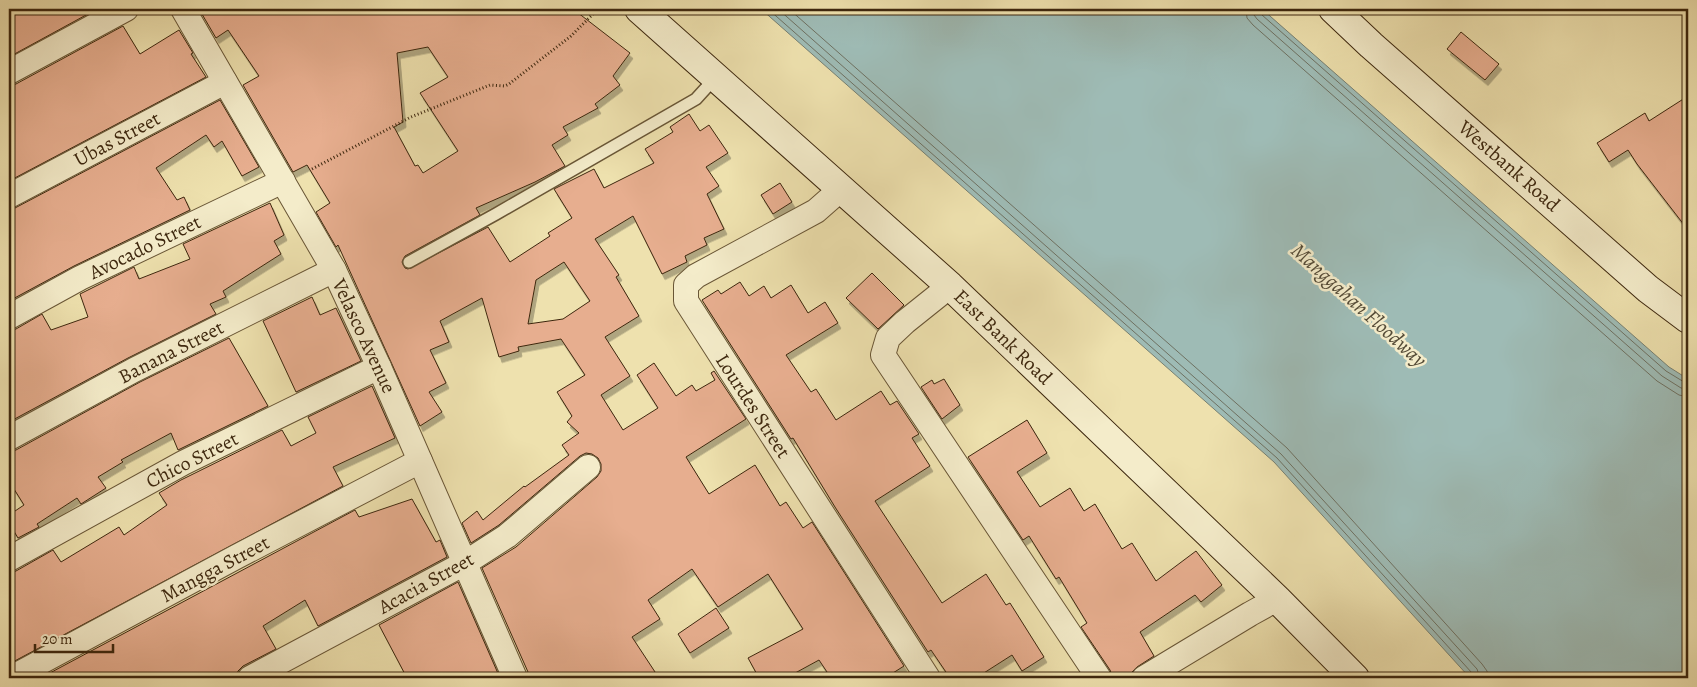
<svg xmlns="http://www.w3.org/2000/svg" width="1697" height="687" viewBox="0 0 1697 687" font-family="Alegreya,serif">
	<defs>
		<filter id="shadow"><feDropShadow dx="3" dy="5.5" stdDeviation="0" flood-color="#0004"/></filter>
	</defs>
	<rect width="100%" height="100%" fill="#eee1ae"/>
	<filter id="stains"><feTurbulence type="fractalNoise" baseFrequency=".004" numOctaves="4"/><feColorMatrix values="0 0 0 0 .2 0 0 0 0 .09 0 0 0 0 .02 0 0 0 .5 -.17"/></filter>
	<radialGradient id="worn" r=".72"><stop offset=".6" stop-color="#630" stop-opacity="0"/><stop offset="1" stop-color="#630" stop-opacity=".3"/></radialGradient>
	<path fill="#9ebbb5" stroke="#778072" d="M761,9H1262L1669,367L1688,379V678H1470L1274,462Z"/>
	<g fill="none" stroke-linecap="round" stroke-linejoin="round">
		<g stroke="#6e7162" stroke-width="1">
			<path d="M768,9L1277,458L1472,673L1474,678"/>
			<path d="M778,9L1281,454L1477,669L1480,678"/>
			<path d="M789,9L1287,448L1482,664L1487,671L1488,678"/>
			<path d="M1246,9L1247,18L1253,25L1657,381L1679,395L1688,397"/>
			<path d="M1253,9L1254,15L1257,19L1662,376L1681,388L1688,389"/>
			<path d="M1260,9L1262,15L1666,371L1684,382L1688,383"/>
		</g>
	</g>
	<g fill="#e7ae8f" stroke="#3d270e" fill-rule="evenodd" filter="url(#shadow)">
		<path d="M9,9H97L9,57Z"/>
		<path d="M199,9H573L630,53L613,76L620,85L595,104L598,108L563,127L568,135L552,145L565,166L535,182L476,208L480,215L405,256L402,262L405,268L408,269L488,227L510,262L550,236L548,233L572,218L554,189L594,169L604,188L654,163L645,149L673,132L670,127L689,114L700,131L709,125L728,153L706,167L719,186L707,194L724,229L704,238L707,245L685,256L687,262L662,274L633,216L595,239L619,275L616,277L639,316L605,337L630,376L601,395L623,430L658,408L637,375L654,363L676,396L692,385L696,391L715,380L711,373L714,371L746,419L686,457L709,494L755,465L780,506L786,502L803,528L812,522L904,666L885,678H831L819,660L786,678H759L748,658L803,629L768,574L718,607L692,569L648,600L660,619L632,637L659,678H529L528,672L482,568L516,547L597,477L601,471V464L598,458L592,454L586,453L580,456L499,525L471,543L462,523L477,511L483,520L524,486L525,487L569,455L562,445L579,433L567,422L572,416L557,392L585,375L561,339L518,347L519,351L499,357L482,298L440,321L449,342L430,350L446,383L429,392L442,412L420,426L338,245L336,247L316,212L330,203L307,165L293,172L243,85L259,76L228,30L216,38ZM428,47L448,77L420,93L458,151L423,173L418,165L415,166L394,127L403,122L397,53ZM564,262L590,301L563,319L528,324L536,280Z"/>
		<path d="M123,26L140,54L179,30L193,53L191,54L206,77L9,181V86L16,84Z"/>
		<path d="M1461,32L1499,64L1485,80L1447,49Z"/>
		<path d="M1688,96V230L1637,164L1628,150L1609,162L1597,143L1645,113L1649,121Z"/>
		<path d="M220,100L259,167L242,176L222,141L214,147L206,135L156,168L177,200L184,197L190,210L74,266L9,301V210L15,208Z"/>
		<path d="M780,183L792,202L773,214L761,195Z"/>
		<path d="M270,203L284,235L274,241L281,254L223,291L226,297L210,304L216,314L128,358L9,422V331L16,329L42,314L51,330L88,317L80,294L134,267L139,279L190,259L183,244Z"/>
		<path d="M872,273L904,305L878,329L846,298Z"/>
		<path d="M740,282L749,296L764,286L771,298L791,285L808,313L825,302L838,323L786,355L811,392L816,389L836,420L881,391L890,405L897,401L919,434L912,438L930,466L875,501L942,603L986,574L1006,605L1010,603L1044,657L1022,671L1012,655L976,678H950L931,650L928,652L835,507L793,438L791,439L702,300L718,290L721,294Z"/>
		<path d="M312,297L320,315L336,308L361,361L296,392L263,321Z"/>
		<path d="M229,338L268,406L178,450L171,433L121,460L123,462L98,477L106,488L81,504L77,498L37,524L39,527L18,538L9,523V515L24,505L9,481V452L16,450L140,382Z"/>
		<path d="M944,379L960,405L942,419L921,387L932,380L934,384Z"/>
		<path d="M372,386L395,438L333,467L343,486L9,664V573L16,571L53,550L61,562L119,527L124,535L167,505L159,493L181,480L282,430L291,446L316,433L308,417Z"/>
		<path d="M1027,420L1047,453L1017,472L1040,507L1070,488L1084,511L1095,504L1122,549L1132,543L1156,581L1196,551L1222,585L1201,602L1195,595L1140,632L1154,656L1137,667L1132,672L1130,678H1113L1110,670L1081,627L1087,623L1059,577L1056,579L1029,536L1023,540L968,457Z"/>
		<path d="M412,499L436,542L440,540L447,557L318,626L305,600L263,626L276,649L243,666L238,671L236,678H51L48,674L355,510L359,517Z"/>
		<path d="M458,582L500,678H407L379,625Z"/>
		<path d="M716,608L729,628L690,653L678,634Z"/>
	</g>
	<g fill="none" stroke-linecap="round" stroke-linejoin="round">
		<defs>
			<path id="lane" d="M409,262L496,214L696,99L716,77"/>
			<g id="street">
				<path d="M183,9L334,270L379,367L515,678"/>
				<path d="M9,72L126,9"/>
				<path d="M841,189L816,211L696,276L686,285V301L928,678"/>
				<path d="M9,196L225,82"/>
				<path d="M950,286L905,322L888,338L883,355L1099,678"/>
				<path d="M9,317L80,278L283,181"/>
				<path d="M9,438L134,370L334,270"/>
				<path d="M9,559L183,463L379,367"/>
				<path d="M11,678L236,557L420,461"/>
				<path d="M250,678L465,563L507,536L588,467"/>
				<path d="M1144,678L1250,614L1277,599"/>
			</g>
			<g id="secondary">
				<path d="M639,9L950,286L1277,599L1355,678"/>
				<path d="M1333,9L1371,45L1648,289L1688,319"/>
			</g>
		</defs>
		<use href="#lane" stroke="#695636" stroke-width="14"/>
		<use href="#street" stroke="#695636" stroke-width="26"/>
		<use href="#secondary" stroke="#3d270e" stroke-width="30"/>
		<path stroke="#3d270e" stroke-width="3" stroke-dasharray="1 2.5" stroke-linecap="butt" d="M312,169L411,117L490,85L505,86L509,84L571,36L598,9"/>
		<use href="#lane" stroke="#f4ecca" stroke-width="11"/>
		<use href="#street" stroke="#f4ecca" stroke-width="24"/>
		<use href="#secondary" stroke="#f4ecca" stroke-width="28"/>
	</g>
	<g text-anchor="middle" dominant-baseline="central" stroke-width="5" stroke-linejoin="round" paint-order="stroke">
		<g font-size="20" fill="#3d270e" stroke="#f4ecca">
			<text transform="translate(117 139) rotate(-28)">Ubas Street</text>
			<text transform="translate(1509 166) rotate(41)">Westbank Road</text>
			<text transform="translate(145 247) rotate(-26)">Avocado Street</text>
			<text transform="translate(364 336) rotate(65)">Velasco Avenue</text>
			<text transform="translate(1003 337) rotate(44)">East Bank Road</text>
			<text transform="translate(171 352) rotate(-27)">Banana Street</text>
			<text transform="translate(753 406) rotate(57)">Lourdes Street</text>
			<text transform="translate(192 460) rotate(-27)">Chico Street</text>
			<text transform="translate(215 569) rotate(-28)">Mangga Street</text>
			<text transform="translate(426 583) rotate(-29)">Acacia Street</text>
		</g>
		<g font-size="21" font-style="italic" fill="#554c38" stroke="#f4ecca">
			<text transform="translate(1359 305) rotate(42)">Manggahan Floodway</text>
		</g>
	</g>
	<rect width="1697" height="687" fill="none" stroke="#eee1ae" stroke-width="30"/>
	<rect x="10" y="10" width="1677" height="667" fill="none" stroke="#3d270e" stroke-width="2.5"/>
	<rect x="15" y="15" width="1667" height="657" fill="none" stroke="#3d270e"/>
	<path d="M35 644v8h78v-8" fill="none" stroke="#3d270e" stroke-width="2.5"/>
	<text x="42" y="644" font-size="15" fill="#3d270e" stroke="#f4ecca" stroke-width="4" paint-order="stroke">20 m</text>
	<rect width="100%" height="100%" filter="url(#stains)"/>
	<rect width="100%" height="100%" fill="url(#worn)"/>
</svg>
